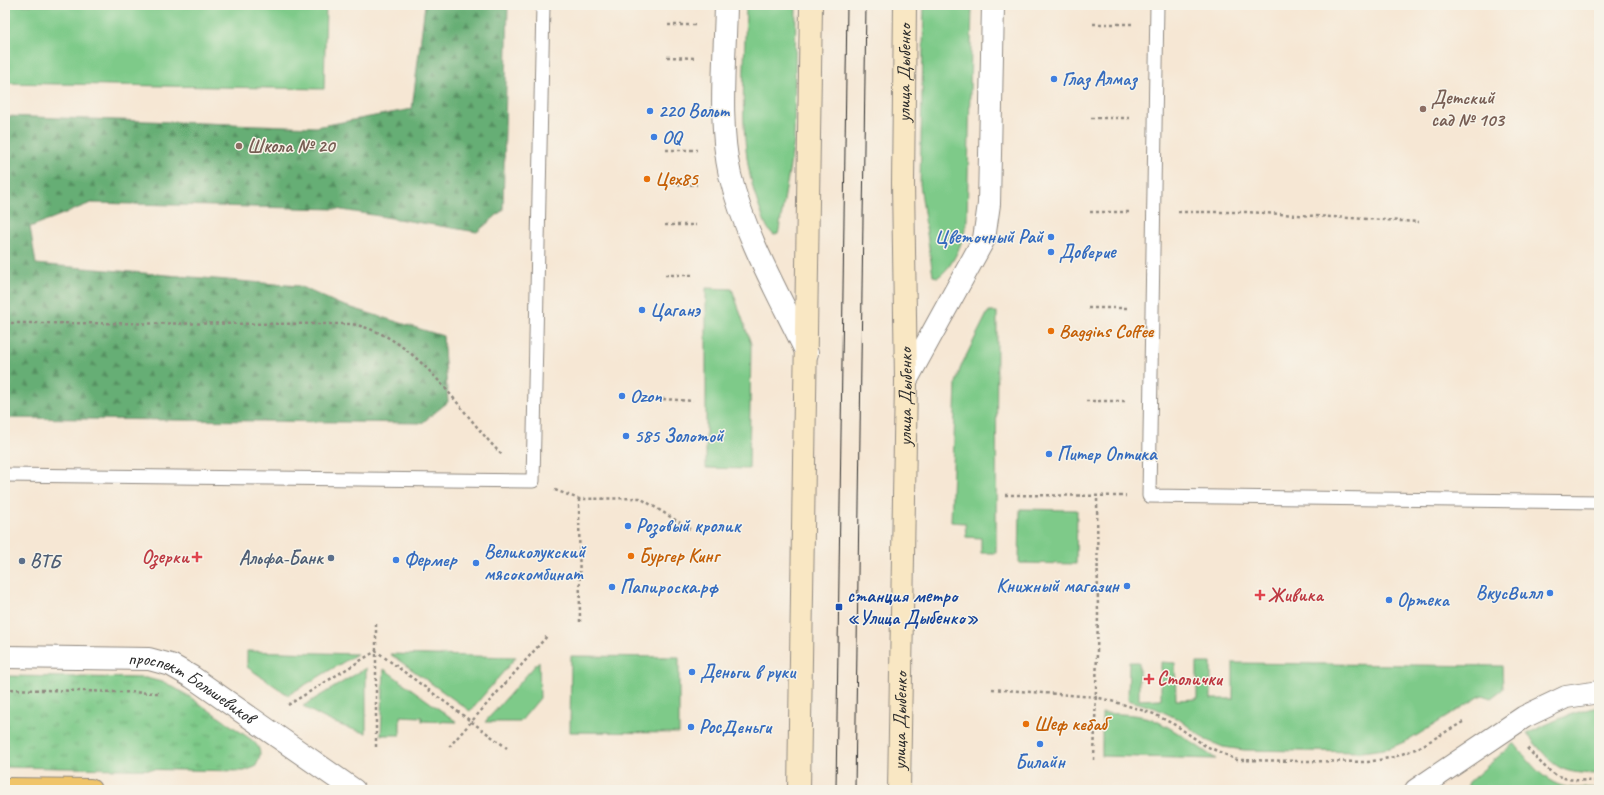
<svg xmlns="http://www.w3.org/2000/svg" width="1604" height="795" viewBox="0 0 1604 795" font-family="Caveat,sans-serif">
	<defs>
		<pattern id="forest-firs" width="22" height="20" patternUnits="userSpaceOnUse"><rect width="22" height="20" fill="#66ae75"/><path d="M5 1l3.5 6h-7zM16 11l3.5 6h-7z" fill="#548e60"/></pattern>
		<pattern id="park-tufts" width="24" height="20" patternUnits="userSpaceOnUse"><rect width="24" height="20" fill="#7eca89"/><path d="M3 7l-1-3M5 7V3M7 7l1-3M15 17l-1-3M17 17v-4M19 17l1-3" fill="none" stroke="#67a470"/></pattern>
	</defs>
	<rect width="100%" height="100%" fill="#f7f3e8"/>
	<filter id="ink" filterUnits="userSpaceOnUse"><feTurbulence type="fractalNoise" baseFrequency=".025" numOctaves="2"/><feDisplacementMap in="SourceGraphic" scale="8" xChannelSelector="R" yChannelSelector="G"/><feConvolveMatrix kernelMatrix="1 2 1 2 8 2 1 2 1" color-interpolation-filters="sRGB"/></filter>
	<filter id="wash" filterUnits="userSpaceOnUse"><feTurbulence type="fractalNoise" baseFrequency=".012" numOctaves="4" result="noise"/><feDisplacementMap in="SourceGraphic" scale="16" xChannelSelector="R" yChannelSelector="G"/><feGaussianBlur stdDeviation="0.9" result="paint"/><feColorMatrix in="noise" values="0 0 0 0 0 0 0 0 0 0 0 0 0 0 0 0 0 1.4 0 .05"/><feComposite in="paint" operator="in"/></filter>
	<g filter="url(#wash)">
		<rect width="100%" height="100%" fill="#f6e7d4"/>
		<g fill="#7eca89" stroke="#547a5a">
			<path d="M5,5H326L324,89L5,83Z"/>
			<path d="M746,5H796L794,142L779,230L778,234L774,235C767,230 765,222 762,215C735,149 745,74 746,5Z"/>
			<path d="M924,5H972L967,220C964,238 955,266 938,277L933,276L920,184Z"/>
			<path d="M706,288L732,289L751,344L749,469L706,468Z"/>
			<path d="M988,312H997L996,553H981V538L966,537L965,523L951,522L956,383L961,366Z"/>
			<path d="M1020,509L1077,510L1076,564L1019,563Z"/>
			<path d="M247,651L357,654L288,695L247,667Z"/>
			<path d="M390,654L516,657L470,711Z"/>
			<path d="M571,656L679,657V733L570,732Z"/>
			<path d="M539,661L540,698L520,722H485Z"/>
			<path d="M1129,662H1139V700L1161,699V662L1175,663L1176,700L1197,699V663H1211V699H1233V663L1502,666L1503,689L1491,698L1482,695L1411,739L1390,748L1362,752L1244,750L1223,747L1206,740L1180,720L1155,708L1128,700Z"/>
			<path d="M366,668V733C342,727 323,719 303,706Z"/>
			<path d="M384,669L457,722L422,721V717L400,716V735H381Z"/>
			<path d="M1599,707V774C1554,773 1555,766 1527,734C1550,722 1573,712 1599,707Z"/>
			<path d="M1102,713C1119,714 1137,714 1152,719C1175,729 1195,745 1216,759L1102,756Z"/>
			<path d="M1514,743C1530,762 1544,785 1572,788C1580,789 1593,786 1599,790H1466L1469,782Z"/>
		</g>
		<path fill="url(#forest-firs)" stroke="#486c50" d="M425,5H508L503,210L477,232L336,209L91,203L30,227L36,264L299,286L339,304L443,336L448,402L422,423L5,418V116L316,127L412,109Z"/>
		<path fill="url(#park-tufts)" stroke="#547a5a" d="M5,676L146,678L166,683L187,695L252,740C262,749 262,756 255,767L244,771L5,767Z"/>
	</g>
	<g filter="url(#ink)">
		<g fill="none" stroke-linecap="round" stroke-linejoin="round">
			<defs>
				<g id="service">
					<path d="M1157,5L1149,496L1599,502"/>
					<path d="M5,475L533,481L543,5"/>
				</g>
				<g id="minor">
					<path d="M726,5C725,60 718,121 730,175C744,234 780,297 807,353"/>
					<path d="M906,381L984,239L989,204L993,5"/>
					<path id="s1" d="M5,657L149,659L171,665L192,677L354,790"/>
					<path d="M1416,790L1524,717L1566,697L1599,692"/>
				</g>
				<g id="secondary">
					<path d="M799,790L811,5"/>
					<path id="s2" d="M899,790L906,381L903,183L905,5"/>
				</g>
				<path id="primary" d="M5,789L90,790"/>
			</defs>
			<use href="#service" stroke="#908980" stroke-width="15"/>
			<use href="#minor" stroke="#908980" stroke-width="24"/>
			<use href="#secondary" stroke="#908980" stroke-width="24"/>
			<use href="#primary" stroke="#908980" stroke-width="24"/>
			<g stroke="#908980" stroke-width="2.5" stroke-dasharray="3 3" stroke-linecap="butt">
				<path d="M1093,24H1132"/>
				<path d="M668,25H698"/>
				<path d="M667,57L697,58"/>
				<path d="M1091,118H1131"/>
				<path d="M666,150H697"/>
				<path d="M666,184L697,185"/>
				<path d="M1090,212H1131"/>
				<path d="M1178,212H1246L1419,222"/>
				<path d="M665,225H696"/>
				<path d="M665,275H695"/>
				<path d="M1088,308H1129"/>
				<path d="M5,323L352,324C420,337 457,410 503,456"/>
				<path d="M663,399L693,401"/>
				<path d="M1086,401H1128"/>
				<path d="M555,490L579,499L640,498L690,529"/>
				<path d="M1005,495L1126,496"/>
				<path d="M579,499L580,624"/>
				<path d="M5,689L158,693"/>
				<path d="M992,689L1096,697L1122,704L1154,714L1177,726L1204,745L1237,760L1368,762L1394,757L1418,748L1463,722"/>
				<path d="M288,705L376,651L507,748"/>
				<path d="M376,747V624"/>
				<path d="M449,747L548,635"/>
				<path d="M1527,748C1555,779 1557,780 1599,781"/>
				<path d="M1094,760L1098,616L1097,496"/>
			</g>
			<use href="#service" stroke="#fff" stroke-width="13"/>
			<use href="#minor" stroke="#fff" stroke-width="22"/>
			<use href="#secondary" stroke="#f9e7c3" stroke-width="22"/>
			<use href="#primary" stroke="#f0c469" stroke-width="22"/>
			<g stroke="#2b2b2b" stroke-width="1">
				<path d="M836,790L847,5"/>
				<path d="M855,790L866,5"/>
			</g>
		</g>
	</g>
	<g fill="#3f7fe0" stroke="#f7f3e8" stroke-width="1.5">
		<circle cx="1054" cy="79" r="4"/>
		<circle cx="650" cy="111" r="4"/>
		<circle cx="654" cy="137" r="4"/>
		<circle cx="1051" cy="237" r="4"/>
		<circle cx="1051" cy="252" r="4"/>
		<circle cx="642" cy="310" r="4"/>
		<circle cx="622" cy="396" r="4"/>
		<circle cx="626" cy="436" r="4"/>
		<circle cx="1049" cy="454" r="4"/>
		<circle cx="628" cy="526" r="4"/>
		<circle cx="396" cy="560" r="4"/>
		<circle cx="476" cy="563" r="4"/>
		<circle cx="1127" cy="586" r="4"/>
		<circle cx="612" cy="587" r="4"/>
		<circle cx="1550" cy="593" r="4"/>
		<circle cx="1389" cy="600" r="4"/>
		<circle cx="692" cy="672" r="4"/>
		<circle cx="691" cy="727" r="4"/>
		<circle cx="1040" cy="744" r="4"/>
	</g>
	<g fill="#8d6e63" stroke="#f7f3e8" stroke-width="1.5">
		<circle cx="1423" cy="109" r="4"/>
		<circle cx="239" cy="146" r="4"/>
	</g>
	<g fill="#e8710a" stroke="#f7f3e8" stroke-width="1.5">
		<circle cx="647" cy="179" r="4"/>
		<circle cx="1051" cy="331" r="4"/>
		<circle cx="631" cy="556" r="4"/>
		<circle cx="1026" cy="724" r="4"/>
	</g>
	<g fill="#e0444e" stroke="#f7f3e8" stroke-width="1.5">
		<path d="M195 551h4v4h4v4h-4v4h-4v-4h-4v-4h4z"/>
		<path d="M1258 589h4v4h4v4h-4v4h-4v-4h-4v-4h4z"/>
		<path d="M1147 673h4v4h4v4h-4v4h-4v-4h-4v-4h4z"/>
	</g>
	<g fill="#5c6f8a" stroke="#f7f3e8" stroke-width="1.5">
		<circle cx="331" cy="558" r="4"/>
		<circle cx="22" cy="561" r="4"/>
	</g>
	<rect fill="#1a4fb4" stroke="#f7f3e8" stroke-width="1.5" x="835" y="603" width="8" height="8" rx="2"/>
	<g text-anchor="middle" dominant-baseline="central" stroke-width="3" stroke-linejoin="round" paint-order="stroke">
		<g font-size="19" fill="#2b2b2b" stroke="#f7f3e8">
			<text stroke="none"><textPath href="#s2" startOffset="717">улица Дыбенко</textPath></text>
			<text stroke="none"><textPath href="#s2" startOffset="393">улица Дыбенко</textPath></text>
			<text stroke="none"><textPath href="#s1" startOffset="194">проспект Большевиков</textPath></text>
			<text stroke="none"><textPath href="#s2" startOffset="69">улица Дыбенко</textPath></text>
		</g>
		<g font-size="19" font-weight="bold" fill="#366cbe" stroke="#f7f3e8" text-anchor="start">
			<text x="1062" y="79">Глаз Алмаз</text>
			<text x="658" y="111">220 Вольт</text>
			<text x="662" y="137">OQ</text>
			<text x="1043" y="237" text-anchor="end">Цветочный Рай</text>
			<text x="1059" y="252">Доверие</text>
			<text x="650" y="310">Цаганэ</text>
			<text x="630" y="396">Ozon</text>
			<text x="634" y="436">585 Золотой</text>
			<text x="1057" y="454">Питер Оптика</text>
			<text x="636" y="526">Розовый кролик</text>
			<text x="484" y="552">Великолукский<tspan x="484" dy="22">мясокомбинат</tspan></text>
			<text x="404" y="560">Фермер</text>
			<text x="1119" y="586" text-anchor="end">Книжный магазин</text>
			<text x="620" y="587">Папироска.рф</text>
			<text x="1542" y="593" text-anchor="end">ВкусВилл</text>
			<text x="1397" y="600">Ортека</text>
			<text x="700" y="672">Деньги в руки</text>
			<text x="699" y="727">РосДеньги</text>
			<text x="1040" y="762" text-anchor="middle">Билайн</text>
		</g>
		<g font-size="19" font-weight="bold" fill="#785e54" stroke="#f7f3e8" text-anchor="start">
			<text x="1431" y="98">Детский<tspan x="1431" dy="22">сад № 103</tspan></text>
			<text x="247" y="146">Школа № 20</text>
		</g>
		<g font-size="19" font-weight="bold" fill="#c56008" stroke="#f7f3e8" text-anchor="start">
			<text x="655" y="179">Цех85</text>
			<text x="1059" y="331">Baggins Coffee</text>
			<text x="639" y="556">Бургер Кинг</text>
			<text x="1034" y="724">Шеф кебаб</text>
		</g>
		<g font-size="19" font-weight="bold" fill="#be3a42" stroke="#f7f3e8" text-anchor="start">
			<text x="189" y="557" text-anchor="end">Озерки</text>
			<text x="1268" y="595">Живика</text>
			<text x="1157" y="679">Столички</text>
		</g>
		<g font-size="19" font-weight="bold" fill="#4e5e75" stroke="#f7f3e8" text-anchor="end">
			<text x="323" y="558">Альфа-Банк</text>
			<text x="30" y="561" text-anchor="start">ВТБ</text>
		</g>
		<g font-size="19" font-weight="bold" fill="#164399" stroke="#f7f3e8" text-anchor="start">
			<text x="847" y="596">станция метро<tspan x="847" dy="22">«Улица Дыбенко»</tspan></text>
		</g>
	</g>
	<rect width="1604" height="795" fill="none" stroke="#f7f3e8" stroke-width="20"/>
</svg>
